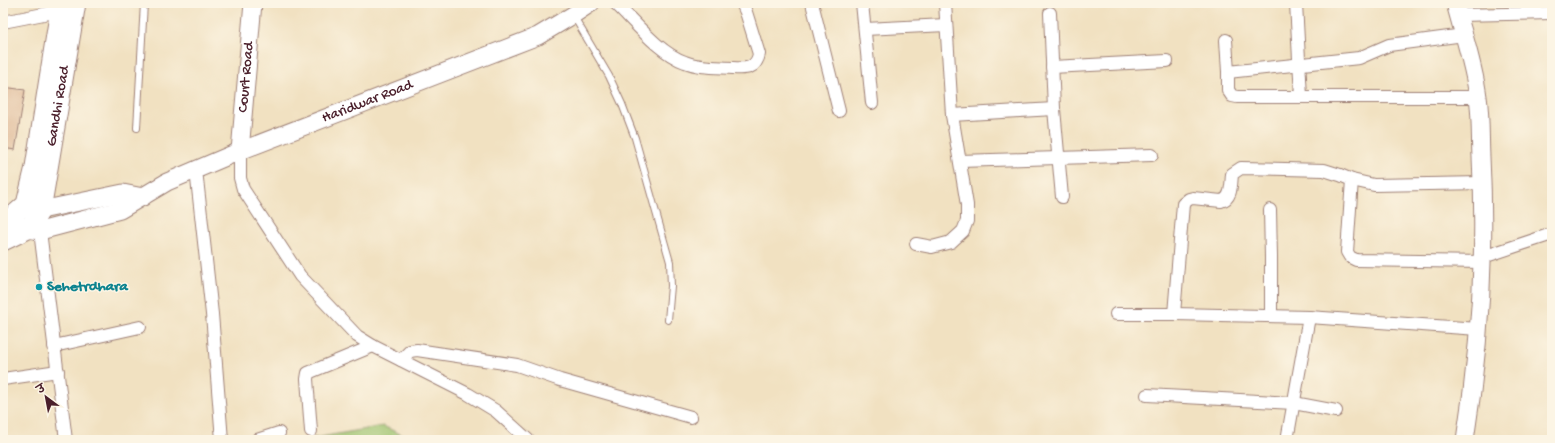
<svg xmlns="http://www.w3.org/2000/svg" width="1555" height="443" viewBox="0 0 1555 443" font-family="'Gochi Hand','Playpen Sans Deva',sans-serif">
	<rect width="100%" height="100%" fill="#fcf5e5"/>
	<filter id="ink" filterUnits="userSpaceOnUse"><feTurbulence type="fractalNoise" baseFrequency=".025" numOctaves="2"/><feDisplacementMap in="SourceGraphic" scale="8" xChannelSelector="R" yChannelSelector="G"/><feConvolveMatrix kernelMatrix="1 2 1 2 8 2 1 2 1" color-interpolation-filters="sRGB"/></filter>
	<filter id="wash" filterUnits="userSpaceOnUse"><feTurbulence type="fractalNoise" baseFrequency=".012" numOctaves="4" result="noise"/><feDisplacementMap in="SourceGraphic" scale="16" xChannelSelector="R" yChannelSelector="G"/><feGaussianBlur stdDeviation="0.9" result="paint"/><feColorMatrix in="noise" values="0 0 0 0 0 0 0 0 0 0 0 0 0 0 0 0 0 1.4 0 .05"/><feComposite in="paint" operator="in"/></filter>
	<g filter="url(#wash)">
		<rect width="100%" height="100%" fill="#f1e1c1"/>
		<path fill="#9ec36e" stroke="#74714c" d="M383,426L413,440H303Z"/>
		<g id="blocks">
			<path fill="#e0bb9a" d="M3,87L25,90L15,150L3,148Z"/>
		</g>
	</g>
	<g filter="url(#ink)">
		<use href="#blocks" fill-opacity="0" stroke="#9e8076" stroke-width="1"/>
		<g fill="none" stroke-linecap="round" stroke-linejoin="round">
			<defs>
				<g id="lane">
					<path d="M573,15L609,76L622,104L635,138L670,262L671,286L668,320"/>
					<path d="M137,128L144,3"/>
				</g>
				<g id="street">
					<path d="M615,3C635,22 659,53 685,62C700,68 718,67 733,68C746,69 756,69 759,54L746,12L742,3"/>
					<path d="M812,3L839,111"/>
					<path d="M862,3L872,103"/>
					<path d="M1296,3L1301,97"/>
					<path d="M1050,13L1054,109L1062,197"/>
					<path d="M1458,15L1552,13"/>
					<path d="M3,22L59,11"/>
					<path d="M865,29L946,25"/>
					<path d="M1226,40L1228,72V90L1232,96L1237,97H1478"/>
					<path d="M1052,67L1167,61"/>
					<path d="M1228,72L1359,58L1389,45L1464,35"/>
					<path d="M952,115L1054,109"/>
					<path d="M240,151V178L243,189L300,276L357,336L373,346L468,394L496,411L528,440"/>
					<path d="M960,161L1152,155"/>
					<path d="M196,170L212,314L222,440"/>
					<path d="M1352,180L1347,252L1350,257L1356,260L1483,262"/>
					<path d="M1270,210L1271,257V316"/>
					<path d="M40,231L66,440"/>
					<path d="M916,244L932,247L951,242L963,231L967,221V205L952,115L945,3"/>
					<path d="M1483,257L1552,234"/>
					<path d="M1116,314H1174L1309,317L1478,329"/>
					<path d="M1174,314L1183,204L1189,199L1193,198L1221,201C1232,199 1231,184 1232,174L1241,168L1324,170L1340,175L1352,180L1374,185L1483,183"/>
					<path d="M54,346L140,327"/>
					<path d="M401,360L410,351L417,350L517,365L560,380L691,417"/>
					<path d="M3,379L58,371"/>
					<path d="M1147,395L1294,403L1336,411"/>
					<path d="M311,431L307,379L308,373L373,346"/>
					<path d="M257,440L279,433"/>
					<path d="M1287,440L1309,317"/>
				</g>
				<g id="secondary">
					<path d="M1455,3C1463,34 1474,65 1478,97C1481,117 1480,137 1481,157C1486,251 1480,347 1465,440"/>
					<path id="s1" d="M240,151L253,3"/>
					<path d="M30,206L41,210L123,193L143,197"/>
					<path id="s2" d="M16,223L28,229L40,231L120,210L167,182L240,151L538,36L573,15L591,3"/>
				</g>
				<g id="primary">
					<path d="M3,223L9,219L26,204L35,167L61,3"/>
					<path id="s3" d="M3,241L28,229L41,210L76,3"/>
				</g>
			</defs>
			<use href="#lane" stroke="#9e8076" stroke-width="8"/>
			<use href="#street" stroke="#9e8076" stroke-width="14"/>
			<use href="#secondary" stroke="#9e8076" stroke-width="19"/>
			<use href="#primary" stroke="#9e8076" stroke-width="21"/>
			<use href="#lane" stroke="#fff" stroke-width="6"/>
			<use href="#street" stroke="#fff" stroke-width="12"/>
			<use href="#secondary" stroke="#fff" stroke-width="17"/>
			<use href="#primary" stroke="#fff" stroke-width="19"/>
		</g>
	</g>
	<circle fill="#0f9aa8" stroke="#fcf5e5" stroke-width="1.5" cx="39" cy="287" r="4"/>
	<g text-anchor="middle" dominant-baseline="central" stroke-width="3" stroke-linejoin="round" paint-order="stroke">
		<g font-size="15" fill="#4a1f2b" stroke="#fcf5e5">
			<text stroke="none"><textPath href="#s1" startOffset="74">Court Road</textPath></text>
			<text stroke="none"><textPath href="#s2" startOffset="379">Haridwar Road</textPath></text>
			<text stroke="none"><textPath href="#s3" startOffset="156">Gandhi Road</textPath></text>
		</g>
		<g font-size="15" font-weight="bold" fill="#0d838f" stroke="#fcf5e5" text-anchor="start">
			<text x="47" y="287">Sehetrdhara</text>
		</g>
	</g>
	<rect width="1555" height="443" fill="none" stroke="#fcf5e5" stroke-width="16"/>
	<g transform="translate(46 397) rotate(328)" stroke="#fcf5e5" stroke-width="3" paint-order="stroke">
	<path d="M0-3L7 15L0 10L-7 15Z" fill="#4a1f2b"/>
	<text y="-6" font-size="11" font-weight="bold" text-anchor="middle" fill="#4a1f2b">उ</text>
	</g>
</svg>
